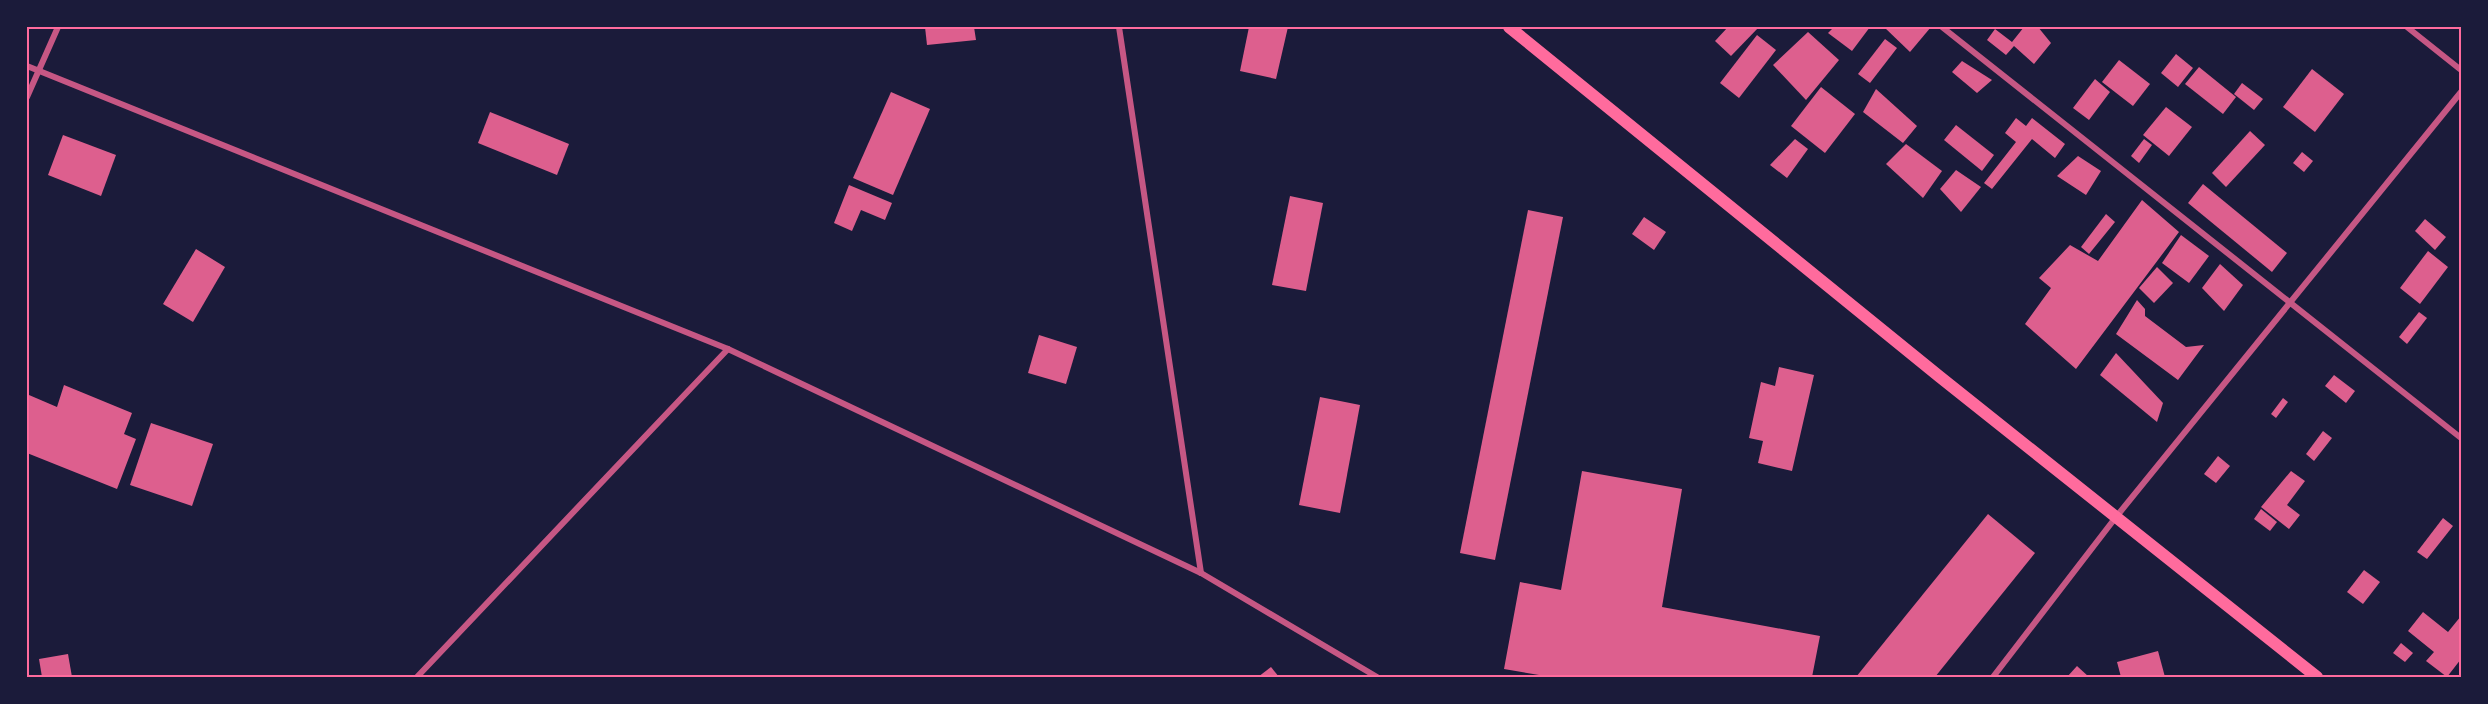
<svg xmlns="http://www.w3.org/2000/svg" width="2488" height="704" viewBox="0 0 2488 704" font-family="Ubuntu,sans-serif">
	<rect width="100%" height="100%" fill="#1b1b3a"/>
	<g fill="#dd5f8e">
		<path d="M925,27H974L976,40L927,45Z"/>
		<path d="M1249,27H1288L1276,79L1240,71Z"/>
		<path d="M1728,27H1759L1731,56L1715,41Z"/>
		<path d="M1834,27H1870L1852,51L1828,33Z"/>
		<path d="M1884,27H1931L1910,52Z"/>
		<path d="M2024,27H2038L2051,43L2034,64L2014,46L2006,55L1987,40L1995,29L2012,42Z"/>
		<path d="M1808,32L1839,60L1806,100L1773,65Z"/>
		<path d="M1757,35L1776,50L1739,98L1720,83Z"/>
		<path d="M1885,39L1897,48L1870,83L1858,74Z"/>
		<path d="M2176,54L2193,68L2178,87L2161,73Z"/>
		<path d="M2119,60L2150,84L2133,106L2102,82Z"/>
		<path d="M1962,61L1992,80L1977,93L1952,72Z"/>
		<path d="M2199,67L2236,97L2223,114L2185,84Z"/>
		<path d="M2312,69L2344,94L2315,132L2283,107Z"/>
		<path d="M2095,79L2110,92L2089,120L2073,108Z"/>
		<path d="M2242,83L2263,99L2254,110L2234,94Z"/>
		<path d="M1821,87L1855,114L1825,153L1791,126Z"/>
		<path d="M1876,89L1917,126L1903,143L1863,112Z"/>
		<path d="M891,92L930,109L893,195L853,178Z"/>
		<path d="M2166,107L2192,127L2169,156L2143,135Z"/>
		<path d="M490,112L569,144L557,175L478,143Z"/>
		<path d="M2016,118L2026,126L2032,118L2065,144L2055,158L2032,139L1992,189L1984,183L2016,142L2005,133Z"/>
		<path d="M1956,125L1994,155L1982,171L1944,140Z"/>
		<path d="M2250,131L2265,145L2226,187L2212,173Z"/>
		<path d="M63,135L116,155L101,196L48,175Z"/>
		<path d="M1795,139L1808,149L1787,178L1770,165Z"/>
		<path d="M2144,139L2152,145L2139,163L2131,156Z"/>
		<path d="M1906,144L1942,171L1923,198L1886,164Z"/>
		<path d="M2302,152L2313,161L2304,172L2293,163Z"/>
		<path d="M2078,156L2101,171L2086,195L2057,176Z"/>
		<path d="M1956,170L1981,187L1961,212L1940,189Z"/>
		<path d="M2203,184L2287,253L2272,272L2188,203Z"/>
		<path d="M849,185L892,203L885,220L861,210L852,231L834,223Z"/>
		<path d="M1290,196L1323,203L1306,291L1272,285Z"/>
		<path d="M2142,200L2179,232L2076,369L2025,324L2051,288L2039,278L2070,245L2098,261Z"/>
		<path d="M1528,210L1563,217L1495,560L1460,553Z"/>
		<path d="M2106,214L2115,222L2089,254L2081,247Z"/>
		<path d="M1644,217L1666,232L1654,250L1632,234Z"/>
		<path d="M2425,219L2446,237L2435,250L2415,231Z"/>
		<path d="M2181,235L2209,256L2189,283L2162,263Z"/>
		<path d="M196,249L225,267L193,322L163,304Z"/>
		<path d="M2428,251L2448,267L2420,304L2400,288Z"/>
		<path d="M2220,264L2243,285L2224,311L2202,288Z"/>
		<path d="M2157,267L2173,283L2154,303L2139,288Z"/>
		<path d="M2137,300L2145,309V316L2186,347L2204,345L2178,380L2116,334Z"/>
		<path d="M2419,312L2427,318L2407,344L2399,337Z"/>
		<path d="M1039,335L1077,347L1066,384L1028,373Z"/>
		<path d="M2116,353L2163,403L2157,422L2100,375Z"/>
		<path d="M1779,367L1814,375L1792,471L1758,463L1763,441L1749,438L1761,382L1775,386Z"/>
		<path d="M2334,375L2355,391L2346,403L2325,386Z"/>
		<path d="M64,385L132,413L124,434L136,439L117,489L27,453L29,395L57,407Z"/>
		<path d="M1320,397L1360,405L1340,513L1299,505Z"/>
		<path d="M2283,398L2288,402L2276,418L2271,414Z"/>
		<path d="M151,423L213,444L192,506L130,485Z"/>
		<path d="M2323,431L2332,438L2314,461L2306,454Z"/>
		<path d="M2218,456L2230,466L2216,483L2204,474Z"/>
		<path d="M1582,471L1682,489L1662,607L1820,636L1812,677H1551L1504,669L1520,582L1561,590Z"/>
		<path d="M2291,471L2305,481L2287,505L2300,515L2289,529L2261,507Z"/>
		<path d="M2261,509L2277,522L2270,531L2254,519Z"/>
		<path d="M1988,514L2035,553L1935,677H1856Z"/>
		<path d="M2443,518L2453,526L2427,559L2417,552Z"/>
		<path d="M2364,570L2380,582L2363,604L2347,592Z"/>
		<path d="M2423,612L2448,632L2461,616V659L2447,677L2426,661L2434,652L2408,631Z"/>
		<path d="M2401,643L2413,653L2405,662L2393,653Z"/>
		<path d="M2158,651L2165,677H2121L2117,662Z"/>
		<path d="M68,654L72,677H42L39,659Z"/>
		<path d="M2077,666L2089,677H2067Z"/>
		<path d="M1271,667L1279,677H1258Z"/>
	</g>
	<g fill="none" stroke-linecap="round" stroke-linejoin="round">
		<g stroke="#c65784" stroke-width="6">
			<path d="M1119,27L1201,573"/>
			<path d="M1942,27L2461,438"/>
			<path d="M2407,27L2461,70"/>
			<path d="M27,66L728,349L1201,573L1377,677"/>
			<path d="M27,97L58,27"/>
			<path d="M417,677L728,349"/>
			<path d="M1993,677L2116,517L2461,92"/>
		</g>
		<path stroke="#ff6b9d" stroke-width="12" d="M1509,27L1940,377L2317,677"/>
	</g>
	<rect width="2488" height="704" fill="none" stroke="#1b1b3a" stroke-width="57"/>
	<rect x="28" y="28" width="2432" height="648" fill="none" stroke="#ff6b9d" stroke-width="2"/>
</svg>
